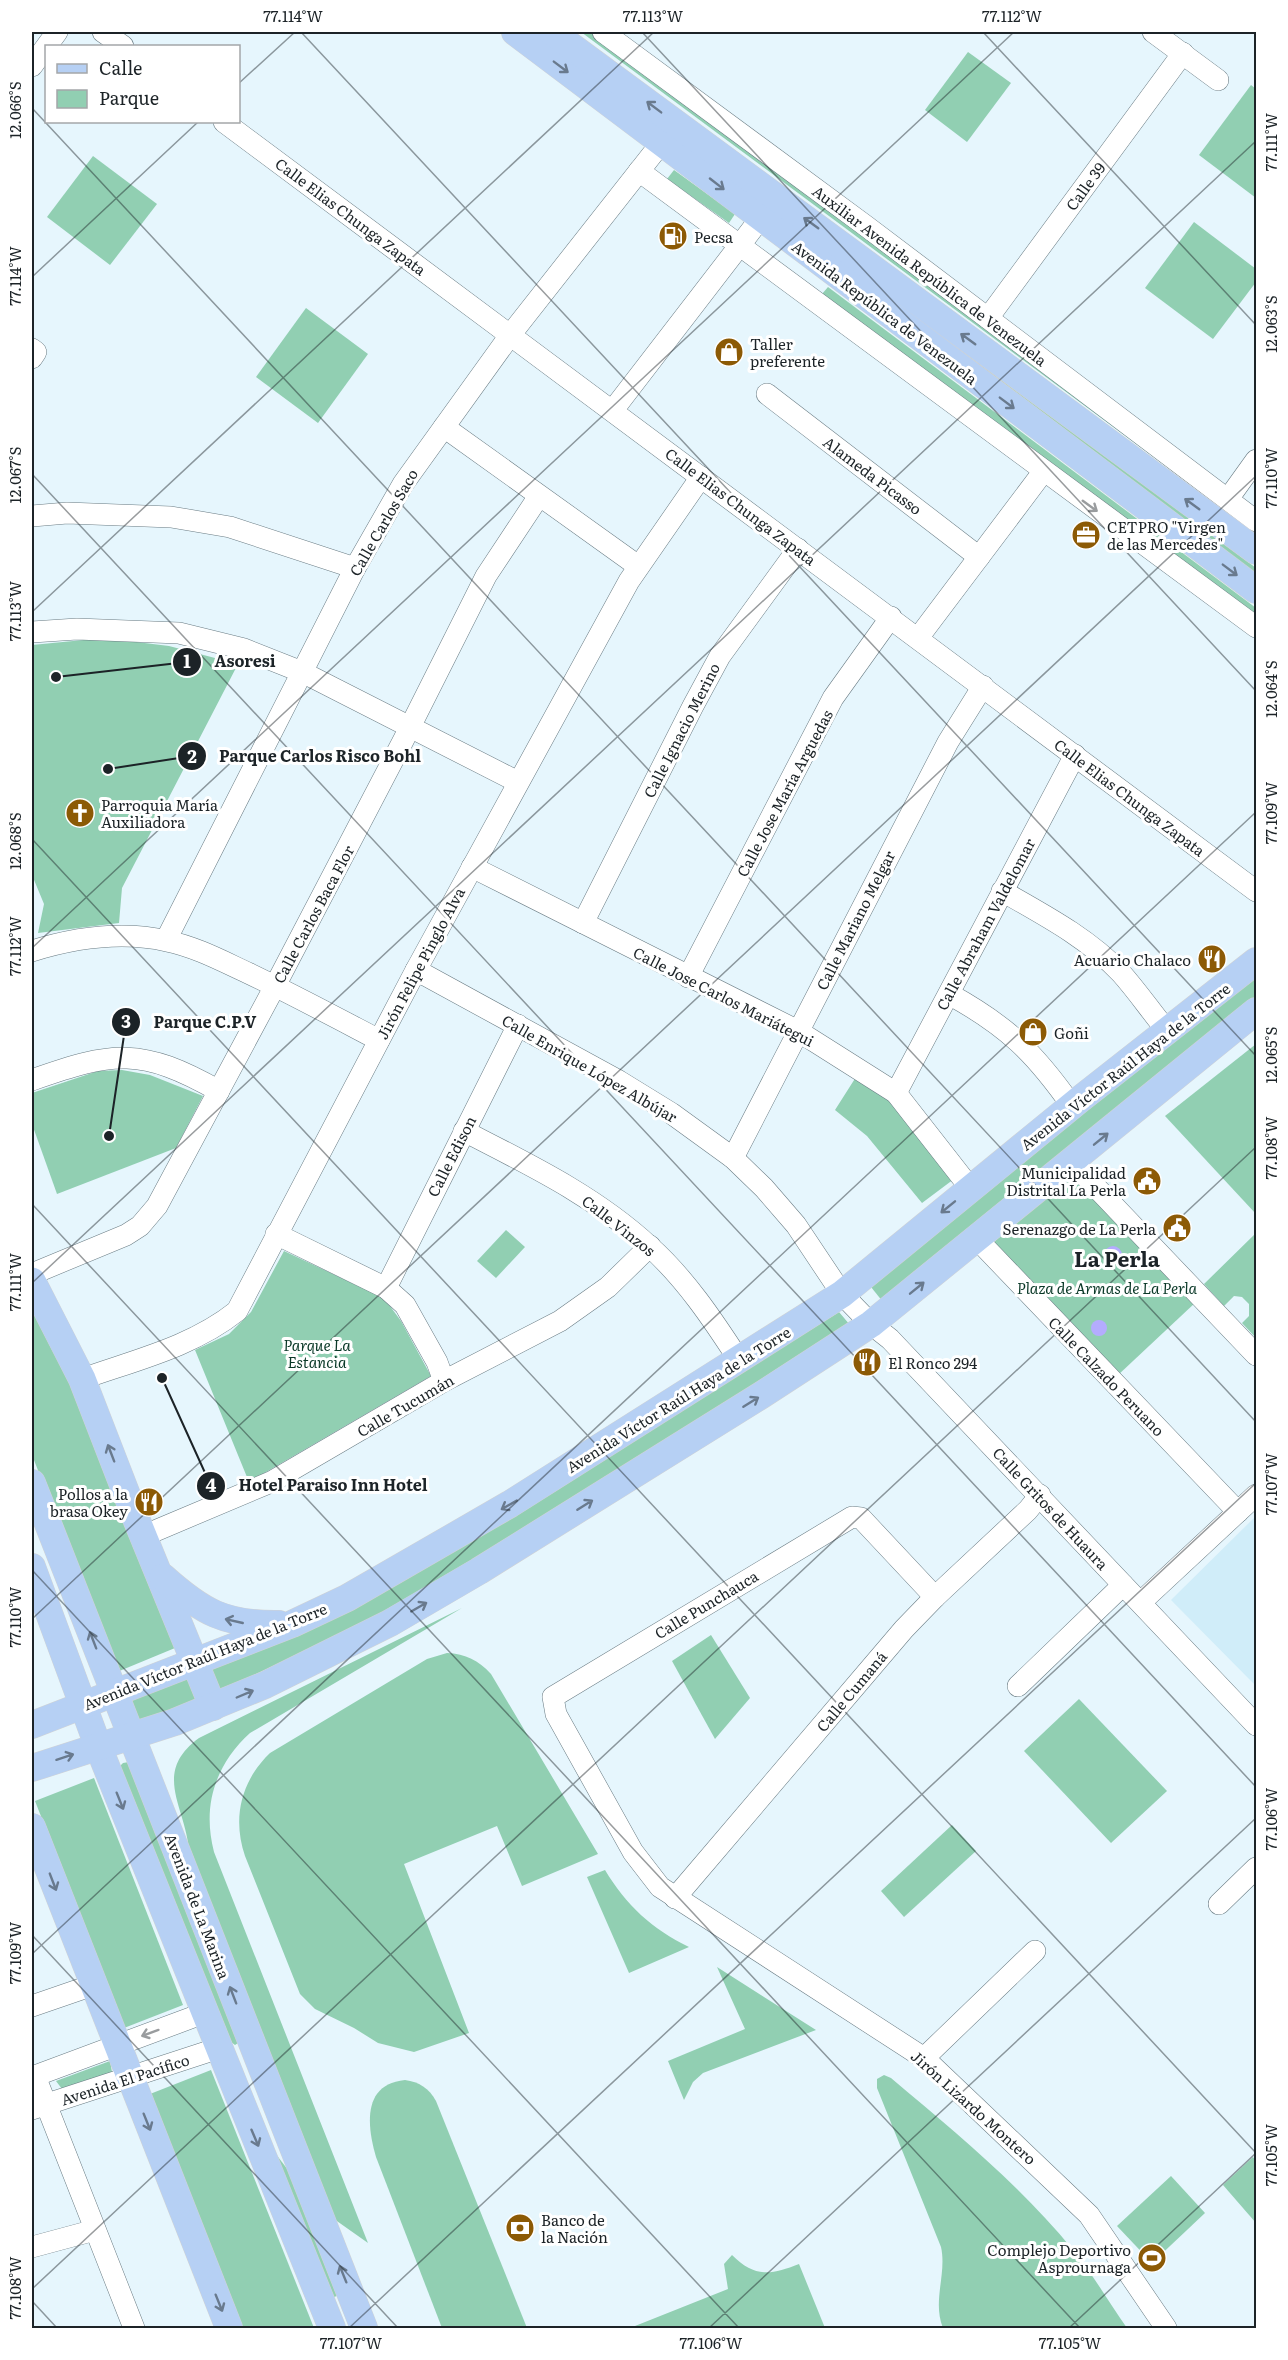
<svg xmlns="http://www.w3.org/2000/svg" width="1288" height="2360" font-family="Literata,serif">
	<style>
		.built { fill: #d0edf9 }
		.green { fill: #91cfb2 }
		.water { fill: #b4acfe }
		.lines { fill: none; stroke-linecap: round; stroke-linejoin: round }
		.minor-casing { stroke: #6a7c84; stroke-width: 22 }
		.major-casing { stroke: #d2d3d4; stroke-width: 28 }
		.minor { stroke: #fff; stroke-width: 21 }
		.major { stroke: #b6d0f4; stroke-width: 27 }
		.oneway { stroke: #697a8e }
		.oneway2 { stroke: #999c9e }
		.ticks { fill: none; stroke: #1c2327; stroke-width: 1.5; stroke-opacity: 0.45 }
		.labels { text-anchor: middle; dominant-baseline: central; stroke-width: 6; stroke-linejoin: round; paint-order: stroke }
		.street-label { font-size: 15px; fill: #1c2327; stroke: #fff }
		.poi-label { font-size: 15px; fill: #1c2327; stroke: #fff; text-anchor: start }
		.park-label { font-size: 15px; font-style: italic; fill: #093827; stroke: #fff }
		.district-label { font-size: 21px; font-weight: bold; fill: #1c2327; stroke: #fff }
		.leader { fill: none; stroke: #1c2327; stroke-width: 2 }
		.callout-dot { fill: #1c2327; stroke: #fff; stroke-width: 2 }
		.mark-label { font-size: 18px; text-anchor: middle; font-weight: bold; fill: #fff }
		.callout-label { font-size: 16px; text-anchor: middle; font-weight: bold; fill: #1c2327; stroke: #fff; stroke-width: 6; stroke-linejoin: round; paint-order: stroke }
		.neatline { fill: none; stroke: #1c2327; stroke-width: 2 }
		.ticks-label { font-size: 15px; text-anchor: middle; fill: #1c2327 }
	</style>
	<rect width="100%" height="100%" fill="#e6f6fd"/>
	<polygon class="built" points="1256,1516 1256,1686 1171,1600"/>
	<g class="green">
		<polygon points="581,32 592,32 1256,527 1256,533"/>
		<polygon points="968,52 1011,83 967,142 925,110"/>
		<polygon points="1251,85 1256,89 1256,198 1199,155"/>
		<polygon points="93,156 157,204 110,265 47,217"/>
		<polygon points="674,170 735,214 729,223 667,179"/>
		<polygon points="1194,222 1256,269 1256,282 1213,339 1145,288"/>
		<polygon points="808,233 1256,568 1256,579 802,242"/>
		<polygon points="828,287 1256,608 1256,616 822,294"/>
		<polygon points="306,308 368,354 318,423 256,377"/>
		<polygon points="104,638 169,646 238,664 122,888 119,923 38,933 44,904 32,875 32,645"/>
		<polygon points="1256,978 1256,997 883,1302 871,1287 1096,1100"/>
		<polygon points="1256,1044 1256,1214 1165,1116"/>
		<polygon points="122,1070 150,1075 203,1096 176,1148 57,1194 32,1124 32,1093 98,1071"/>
		<polygon points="856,1077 889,1099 954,1179 922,1203 867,1136 835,1110"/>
		<polygon points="1076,1178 1196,1302 1117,1376 995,1246 995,1241 1069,1179"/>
		<polygon points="506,1230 525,1247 496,1278 477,1261"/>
		<polygon points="1256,1233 1256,1338 1242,1323 1249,1316 1249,1304 1242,1297 1234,1296 1224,1306 1204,1284"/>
		<polygon points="284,1251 384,1298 401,1321 431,1376 249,1482 195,1350 229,1334 251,1312"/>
		<polygon points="32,1301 70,1376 175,1648 117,1672 32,1455"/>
		<polygon points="839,1312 850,1325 399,1607 218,1692 212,1669 543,1495"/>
		<path d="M 462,1608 L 250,1733 C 215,1765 202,1806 214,1852 L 368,2243 L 334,2219 L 189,1854 C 188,1809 150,1774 199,1738 Z"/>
		<polygon points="711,1635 750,1698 715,1739 672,1661"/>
		<path d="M 447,1653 C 466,1654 478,1660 491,1674 L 598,1854 L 522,1886 L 497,1826 L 404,1864 L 469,2033 L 414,2052 L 378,2043 L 354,2028 L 315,2009 L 300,1994 L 245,1856 C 232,1818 241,1781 270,1753 L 427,1659 Z"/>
		<polygon points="186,1677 200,1698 140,1724 130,1696"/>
		<polygon points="1079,1699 1167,1791 1111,1843 1024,1751"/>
		<polygon points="129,1762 238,2043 235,2045 231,2042 118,1768 123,1763"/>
		<polygon points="94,1778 183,2005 124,2028 35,1801"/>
		<polygon points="952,1825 976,1851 904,1917 881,1891"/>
		<path d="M 605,1870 C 626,1905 652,1929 689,1947 L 629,1973 L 587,1877 Z"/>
		<polygon points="717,1967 816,2030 703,2073 693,2082 684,2100 668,2061 745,2029"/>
		<polygon points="110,2061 112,2072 65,2093 56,2081"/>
		<polygon points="211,2070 314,2328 242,2328 150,2094"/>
		<path d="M 884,2075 L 891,2078 C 955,2132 1020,2185 1073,2250 C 1093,2274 1109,2303 1127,2328 L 943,2328 C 932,2301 947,2274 941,2247 L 877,2088 L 877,2079 Z"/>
		<path d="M 405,2080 C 419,2082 429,2088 436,2101 L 527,2328 L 442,2328 L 376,2157 C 367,2126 362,2084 405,2080 Z"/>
		<polygon points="272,2149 288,2170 337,2296 334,2297"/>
		<polygon points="1253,2157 1256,2161 1256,2223 1223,2185"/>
		<polygon points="1171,2176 1205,2213 1152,2263 1117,2226"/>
		<path d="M 732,2255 C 755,2278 771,2275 799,2264 L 825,2328 L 630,2328 L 728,2289 L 724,2264 Z"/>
	</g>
	<g class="water">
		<circle cx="1113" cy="1255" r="9"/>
		<circle cx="1099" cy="1328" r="8"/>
	</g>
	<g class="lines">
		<g class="minor-casing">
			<g id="minor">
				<polyline points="103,32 123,46"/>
				<polyline points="603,32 866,226 1256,521"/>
				<polyline points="1153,32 1218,80"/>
				<polyline points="32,66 57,32"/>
				<polyline points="224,122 1256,891"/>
				<polyline points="639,171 1256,627"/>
				<polyline points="988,318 1183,53"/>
				<polyline points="32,349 36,352 32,358"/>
				<polyline points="767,394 979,557"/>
				<polyline points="613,410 770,206"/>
				<polyline points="444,427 638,566"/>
				<polyline points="1228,499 1256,460"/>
				<polyline points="32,516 67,513 171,517 230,527 355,568"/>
				<polyline points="32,632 77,629 179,633 244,649 302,672 518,782"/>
				<polyline points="918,638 1043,472"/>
				<polyline points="472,867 798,1031 896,1093 971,1189"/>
				<path d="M 1002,891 C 1044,915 1088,938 1121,973 C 1138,992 1152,1013 1168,1032"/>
				<polyline points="583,923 693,706 720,656 798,549"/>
				<polyline points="166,940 355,568 403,484 511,334 662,142"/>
				<path d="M 32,951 C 74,938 123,931 167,941 C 196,947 222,961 248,973 C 292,994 335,1017 379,1040"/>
				<polyline points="416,970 619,1081 671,1113 733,1158 764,1188 796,1225 842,1294 871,1324 890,1339 1256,1725"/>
				<polyline points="688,977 833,698 891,617"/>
				<path d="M 949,994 C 1007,1026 1034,1052 1072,1106"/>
				<path d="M 32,1080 C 114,1051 141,1047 219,1091"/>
				<polyline points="896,1093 1075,755"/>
				<path d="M 464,1131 C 528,1164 595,1196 649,1246 C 685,1278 713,1320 739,1360"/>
				<polyline points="733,1158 948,742 983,686"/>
				<polyline points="1072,1162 1256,1355"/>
				<polyline points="276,1234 386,1288 405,1305 437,1362 444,1381"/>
				<polyline points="977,1239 1238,1512"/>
				<polyline points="32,1274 126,1235 140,1226 157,1206 275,986 404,739 486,576 539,496"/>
				<polyline points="386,1288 518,1025"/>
				<path d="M 82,1379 C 135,1360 192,1347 237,1311 L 416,970 L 629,581 L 701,477"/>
				<polyline points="143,1536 271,1482 444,1381 560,1321 608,1287 650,1246"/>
				<polyline points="935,1597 861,1518 852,1517 553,1697 556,1714 633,1852 660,1887 924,2058 1089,2215 1166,2328"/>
				<polyline points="1141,1602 1256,1495"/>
				<polyline points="1018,1686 1123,1585"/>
				<polyline points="675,1898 904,1629 935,1597 1028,1510 1040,1495"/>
				<polyline points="1219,1904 1256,1868"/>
				<polyline points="32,2006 93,1985"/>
				<polyline points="924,2058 1035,1951"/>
				<polyline points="35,2076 134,2328"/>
				<polyline points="32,2077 204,2013"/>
				<polyline points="32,2109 219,2048"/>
				<polyline points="32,2247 95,2230"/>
			</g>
		</g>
		<g class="major-casing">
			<g id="major">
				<polyline points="515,32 1256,590"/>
				<polyline points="552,32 1256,551"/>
				<polyline points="32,1281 82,1379 137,1521 213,1707"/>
				<polyline points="32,1483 364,2328"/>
				<polyline points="32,1567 98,1746 332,2328"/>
				<path d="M 163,1577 C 202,1612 225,1625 279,1624"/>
				<polyline points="32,1725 292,1624 347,1598 510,1504 842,1294 1079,1100 1256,961"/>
				<polyline points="32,1768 175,1722 265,1685 390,1623 479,1571 760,1396 871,1324 1256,1011"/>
				<polyline points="32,1827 229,2328"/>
			</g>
		</g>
		<use href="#minor" class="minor"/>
		<use href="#major" class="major"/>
	</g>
	<defs><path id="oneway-shaft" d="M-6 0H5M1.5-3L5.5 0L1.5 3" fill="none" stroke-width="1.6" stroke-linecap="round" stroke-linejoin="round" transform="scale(1.5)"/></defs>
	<g class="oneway">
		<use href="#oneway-shaft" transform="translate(561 67) rotate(37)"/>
		<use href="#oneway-shaft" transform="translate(654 107) rotate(-143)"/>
		<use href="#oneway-shaft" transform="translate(717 184) rotate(38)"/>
		<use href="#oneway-shaft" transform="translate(811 223) rotate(-144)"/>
		<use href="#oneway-shaft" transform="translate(968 339) rotate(-144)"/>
		<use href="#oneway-shaft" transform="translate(1007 403) rotate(37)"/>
		<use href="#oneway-shaft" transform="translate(1192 504) rotate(-144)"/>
		<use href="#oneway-shaft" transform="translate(1230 570) rotate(37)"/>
		<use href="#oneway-shaft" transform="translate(1101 1139) rotate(-39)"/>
		<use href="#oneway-shaft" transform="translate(948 1207) rotate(141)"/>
		<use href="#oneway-shaft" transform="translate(917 1288) rotate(-39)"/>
		<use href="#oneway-shaft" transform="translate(751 1402) rotate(-32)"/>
		<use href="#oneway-shaft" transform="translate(111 1453) rotate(-111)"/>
		<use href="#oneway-shaft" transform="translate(509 1505) rotate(150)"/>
		<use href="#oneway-shaft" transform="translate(585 1505) rotate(-32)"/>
		<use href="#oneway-shaft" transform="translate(419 1607) rotate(-30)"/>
		<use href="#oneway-shaft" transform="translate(234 1621) rotate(-167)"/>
		<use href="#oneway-shaft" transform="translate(93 1640) rotate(-111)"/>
		<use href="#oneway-shaft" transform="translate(245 1694) rotate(-23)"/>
		<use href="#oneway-shaft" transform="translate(65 1757) rotate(-18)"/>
		<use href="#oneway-shaft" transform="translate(120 1801) rotate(68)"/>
		<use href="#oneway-shaft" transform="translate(53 1882) rotate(69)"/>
		<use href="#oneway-shaft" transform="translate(233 1995) rotate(-111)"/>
		<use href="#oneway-shaft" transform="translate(147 2122) rotate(68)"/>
		<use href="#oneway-shaft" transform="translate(255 2138) rotate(67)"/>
		<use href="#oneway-shaft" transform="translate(343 2274) rotate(-112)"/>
		<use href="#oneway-shaft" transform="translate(219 2303) rotate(68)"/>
	</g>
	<g class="oneway2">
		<use href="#oneway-shaft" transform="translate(1090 506) rotate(36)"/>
		<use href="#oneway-shaft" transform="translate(150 2033) rotate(160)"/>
	</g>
	<path class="ticks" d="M 301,32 L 1256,1056M 642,32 L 1256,691M 983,32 L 1256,325M 238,84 L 295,32M 32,108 L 1256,1422M 32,277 L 198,122M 32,474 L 1256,1787M 32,612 L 654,32M 32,839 L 1256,2153M 32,948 L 1014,32M 32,1204 L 1080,2328M 32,1283 L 1256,141M 32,1570 L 739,2328M 32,1619 L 1256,476M 32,1935 L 398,2328M 32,1954 L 1256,812M 32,2289 L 1256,1147M 32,2301 L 57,2328M 349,2328 L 1256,1483M 709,2328 L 1256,1818M 1069,2328 L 1256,2153"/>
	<defs>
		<g id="fuel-disc" transform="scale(1.5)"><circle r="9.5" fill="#8c5a05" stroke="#fff"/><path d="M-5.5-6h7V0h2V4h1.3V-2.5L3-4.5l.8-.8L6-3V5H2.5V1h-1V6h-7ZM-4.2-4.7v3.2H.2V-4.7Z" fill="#fff"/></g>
		<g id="shop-disc" transform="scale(1.5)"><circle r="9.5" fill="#8c5a05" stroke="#fff"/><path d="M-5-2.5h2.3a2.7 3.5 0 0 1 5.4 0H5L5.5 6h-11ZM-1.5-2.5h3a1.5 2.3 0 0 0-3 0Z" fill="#fff"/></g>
		<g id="office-disc" transform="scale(1.5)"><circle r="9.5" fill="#8c5a05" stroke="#fff"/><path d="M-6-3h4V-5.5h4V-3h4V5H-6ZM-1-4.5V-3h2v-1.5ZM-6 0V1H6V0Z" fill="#fff"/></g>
		<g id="church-disc" transform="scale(1.5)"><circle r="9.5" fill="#8c5a05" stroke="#fff"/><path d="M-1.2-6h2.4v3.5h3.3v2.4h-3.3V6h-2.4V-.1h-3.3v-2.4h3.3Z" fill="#fff"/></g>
		<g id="restaurant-disc" transform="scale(1.5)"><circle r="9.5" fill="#8c5a05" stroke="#fff"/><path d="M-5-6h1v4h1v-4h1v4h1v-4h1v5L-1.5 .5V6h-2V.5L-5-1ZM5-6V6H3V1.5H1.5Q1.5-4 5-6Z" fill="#fff"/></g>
		<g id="civic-disc" transform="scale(1.5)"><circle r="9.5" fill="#8c5a05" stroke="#fff"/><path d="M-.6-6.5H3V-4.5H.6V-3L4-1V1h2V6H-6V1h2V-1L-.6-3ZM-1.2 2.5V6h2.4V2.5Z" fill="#fff"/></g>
		<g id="bank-disc" transform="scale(1.5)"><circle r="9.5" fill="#8c5a05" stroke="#fff"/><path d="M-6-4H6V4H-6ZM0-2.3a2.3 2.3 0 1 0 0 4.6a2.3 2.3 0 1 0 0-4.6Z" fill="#fff"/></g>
		<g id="stadium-disc" transform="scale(1.5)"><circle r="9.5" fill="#8c5a05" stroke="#fff"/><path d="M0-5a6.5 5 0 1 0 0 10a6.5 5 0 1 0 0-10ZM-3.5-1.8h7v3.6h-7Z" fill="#fff"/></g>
	</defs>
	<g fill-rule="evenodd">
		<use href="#fuel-disc" x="673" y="236"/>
		<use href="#shop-disc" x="729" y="352"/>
		<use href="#office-disc" x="1086" y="535"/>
		<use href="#church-disc" x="80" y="813"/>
		<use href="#restaurant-disc" x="1212" y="959"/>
		<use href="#shop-disc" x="1033" y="1032"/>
		<use href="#civic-disc" x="1147" y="1181"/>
		<use href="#civic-disc" x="1177" y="1228"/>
		<use href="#restaurant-disc" x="867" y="1362"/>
		<use href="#restaurant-disc" x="149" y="1502"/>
		<use href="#bank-disc" x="520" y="2228"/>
		<use href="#stadium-disc" x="1152" y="2258"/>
	</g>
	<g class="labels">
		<g class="street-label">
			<text transform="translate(1085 186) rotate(-54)">Calle 39</text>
			<text transform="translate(351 216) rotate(37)">Calle Elias Chunga Zapata</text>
			<text transform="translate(930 275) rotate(37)">Auxiliar Avenida República de Venezuela</text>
			<text transform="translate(885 312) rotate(37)">Avenida República de Venezuela</text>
			<text transform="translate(873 475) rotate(37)">Alameda Picasso</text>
			<text transform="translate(741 506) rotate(37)">Calle Elias Chunga Zapata</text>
			<text transform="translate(383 522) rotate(-60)">Calle Carlos Saco</text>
			<text transform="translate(681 730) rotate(-63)">Calle Ignacio Merino</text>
			<text transform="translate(784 793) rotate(-62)">Calle Jose María Arguedas</text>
			<text transform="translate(1130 797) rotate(37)">Calle Elias Chunga Zapata</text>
			<text transform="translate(313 914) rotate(-62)">Calle Carlos Baca Flor</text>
			<text transform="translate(855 920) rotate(-63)">Calle Mariano Melgar</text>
			<text transform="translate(985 924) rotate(-62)">Calle Abraham Valdelomar</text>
			<text transform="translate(420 963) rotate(-62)">Jirón Felipe Pinglo Alva</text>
			<text transform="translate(724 996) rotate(27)">Calle Jose Carlos Mariátegui</text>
			<text transform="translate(1125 1066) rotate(-38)">Avenida Víctor Raúl Haya de la Torre</text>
			<text transform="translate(590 1068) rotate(30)">Calle Enrique López Albújar</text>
			<text transform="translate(451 1156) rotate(-63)">Calle Edison</text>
			<text transform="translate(619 1225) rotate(38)">Calle Vinzos</text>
			<text transform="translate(1107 1376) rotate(46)">Calle Calzado Peruano</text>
			<text transform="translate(678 1399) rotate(-32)">Avenida Víctor Raúl Haya de la Torre</text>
			<text transform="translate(405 1405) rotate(-30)">Calle Tucumán</text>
			<text transform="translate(1051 1508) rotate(47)">Calle Gritos de Huaura</text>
			<text transform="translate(706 1604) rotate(-31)">Calle Punchauca</text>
			<text transform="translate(205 1656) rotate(-22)">Avenida Víctor Raúl Haya de la Torre</text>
			<text transform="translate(851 1691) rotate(-50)">Calle Cumaná</text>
			<text transform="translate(198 1906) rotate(69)">Avenida de La Marina</text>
			<text transform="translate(125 2079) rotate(-18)">Avenida El Pacífico</text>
			<text transform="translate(974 2107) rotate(42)">Jirón Lizardo Montero</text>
		</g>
		<g class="poi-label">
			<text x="694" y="236">Pecsa</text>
			<text x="750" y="343">Taller<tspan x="750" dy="17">preferente</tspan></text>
			<text x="1107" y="526">CETPRO "Virgen<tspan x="1107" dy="17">de las Mercedes"</tspan></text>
			<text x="101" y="804">Parroquia María<tspan x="101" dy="17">Auxiliadora</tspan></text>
			<text x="1191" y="959" text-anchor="end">Acuario Chalaco</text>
			<text x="1054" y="1032">Goñi</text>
			<text x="1126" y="1172" text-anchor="end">Municipalidad<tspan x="1126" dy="17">Distrital La Perla</tspan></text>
			<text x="1156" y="1228" text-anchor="end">Serenazgo de La Perla</text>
			<text x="888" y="1362">El Ronco 294</text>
			<text x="128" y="1493" text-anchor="end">Pollos a la<tspan x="128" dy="17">brasa Okey</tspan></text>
			<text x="541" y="2219">Banco de<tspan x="541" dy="17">la Nación</tspan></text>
			<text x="1131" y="2249" text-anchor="end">Complejo Deportivo<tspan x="1131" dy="17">Asprournaga</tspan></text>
		</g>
		<g class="park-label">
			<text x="1107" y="1287">Plaza de Armas de La Perla</text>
			<text x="317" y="1344">Parque La<tspan x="317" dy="17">Estancia</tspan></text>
		</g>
		<g class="district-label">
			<text x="1117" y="1257">La Perla</text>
		</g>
	</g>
	<path class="leader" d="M56 677L187 662M108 769L192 756M109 1136L126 1022M162 1378L211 1486"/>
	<g class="callout-dot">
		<circle cx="56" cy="677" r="6"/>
		<circle cx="108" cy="769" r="6"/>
		<circle cx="109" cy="1136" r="6"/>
		<circle cx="162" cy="1378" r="6"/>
		<circle cx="187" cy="662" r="15"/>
		<circle cx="192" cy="756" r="15"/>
		<circle cx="126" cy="1022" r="15"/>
		<circle cx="211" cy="1486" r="15"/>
	</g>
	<g class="mark-label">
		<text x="187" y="668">1</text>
		<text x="192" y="763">2</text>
		<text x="126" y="1028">3</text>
		<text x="211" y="1492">4</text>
	</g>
	<g class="callout-label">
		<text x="245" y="667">Asoresi</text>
		<text x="320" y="762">Parque Carlos Risco Bohl</text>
		<text x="205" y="1028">Parque C.P.V</text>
		<text x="333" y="1491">Hotel Paraiso Inn Hotel</text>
	</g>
	<rect width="1288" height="2360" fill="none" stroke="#ffffff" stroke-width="66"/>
	<rect x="45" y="45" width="195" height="78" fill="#ffffff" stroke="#a4a7a9" stroke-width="1.5"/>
	<rect x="57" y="64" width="30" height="9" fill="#b6d0f4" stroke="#a4a7a9" stroke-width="1.5"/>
	<text x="99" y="75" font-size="18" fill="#1c2327">Calle</text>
	<rect x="57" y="90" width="30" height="18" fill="#91cfb2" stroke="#a4a7a9" stroke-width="1.5"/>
	<text x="99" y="105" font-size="18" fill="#1c2327">Parque</text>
	<rect x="33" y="33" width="1222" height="2294" class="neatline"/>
	<g class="ticks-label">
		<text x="293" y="22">77.114°W</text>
		<text x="653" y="22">77.113°W</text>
		<text x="1012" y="22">77.112°W</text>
		<text transform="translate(16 110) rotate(-90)" y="5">12.066°S</text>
		<text transform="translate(1272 142) rotate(-90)" y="5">77.111°W</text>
		<text transform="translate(16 276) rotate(-90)" y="5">77.114°W</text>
		<text transform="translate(1272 324) rotate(-90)" y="5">12.063°S</text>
		<text transform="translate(16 475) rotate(-90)" y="5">12.067°S</text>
		<text transform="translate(1272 478) rotate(-90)" y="5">77.110°W</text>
		<text transform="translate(16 611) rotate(-90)" y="5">77.113°W</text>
		<text transform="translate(1272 689) rotate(-90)" y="5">12.064°S</text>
		<text transform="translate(1272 813) rotate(-90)" y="5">77.109°W</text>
		<text transform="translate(16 841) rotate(-90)" y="5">12.068°S</text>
		<text transform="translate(16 946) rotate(-90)" y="5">77.112°W</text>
		<text transform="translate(1272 1055) rotate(-90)" y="5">12.065°S</text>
		<text transform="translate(1272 1148) rotate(-90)" y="5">77.108°W</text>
		<text transform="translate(16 1282) rotate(-90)" y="5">77.111°W</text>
		<text transform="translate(1272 1484) rotate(-90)" y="5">77.107°W</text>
		<text transform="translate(16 1617) rotate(-90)" y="5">77.110°W</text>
		<text transform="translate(1272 1819) rotate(-90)" y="5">77.106°W</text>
		<text transform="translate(16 1953) rotate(-90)" y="5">77.109°W</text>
		<text transform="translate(1272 2155) rotate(-90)" y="5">77.105°W</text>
		<text transform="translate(16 2288) rotate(-90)" y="5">77.108°W</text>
		<text x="351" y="2349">77.107°W</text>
		<text x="711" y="2349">77.106°W</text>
		<text x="1070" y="2349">77.105°W</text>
	</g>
</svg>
